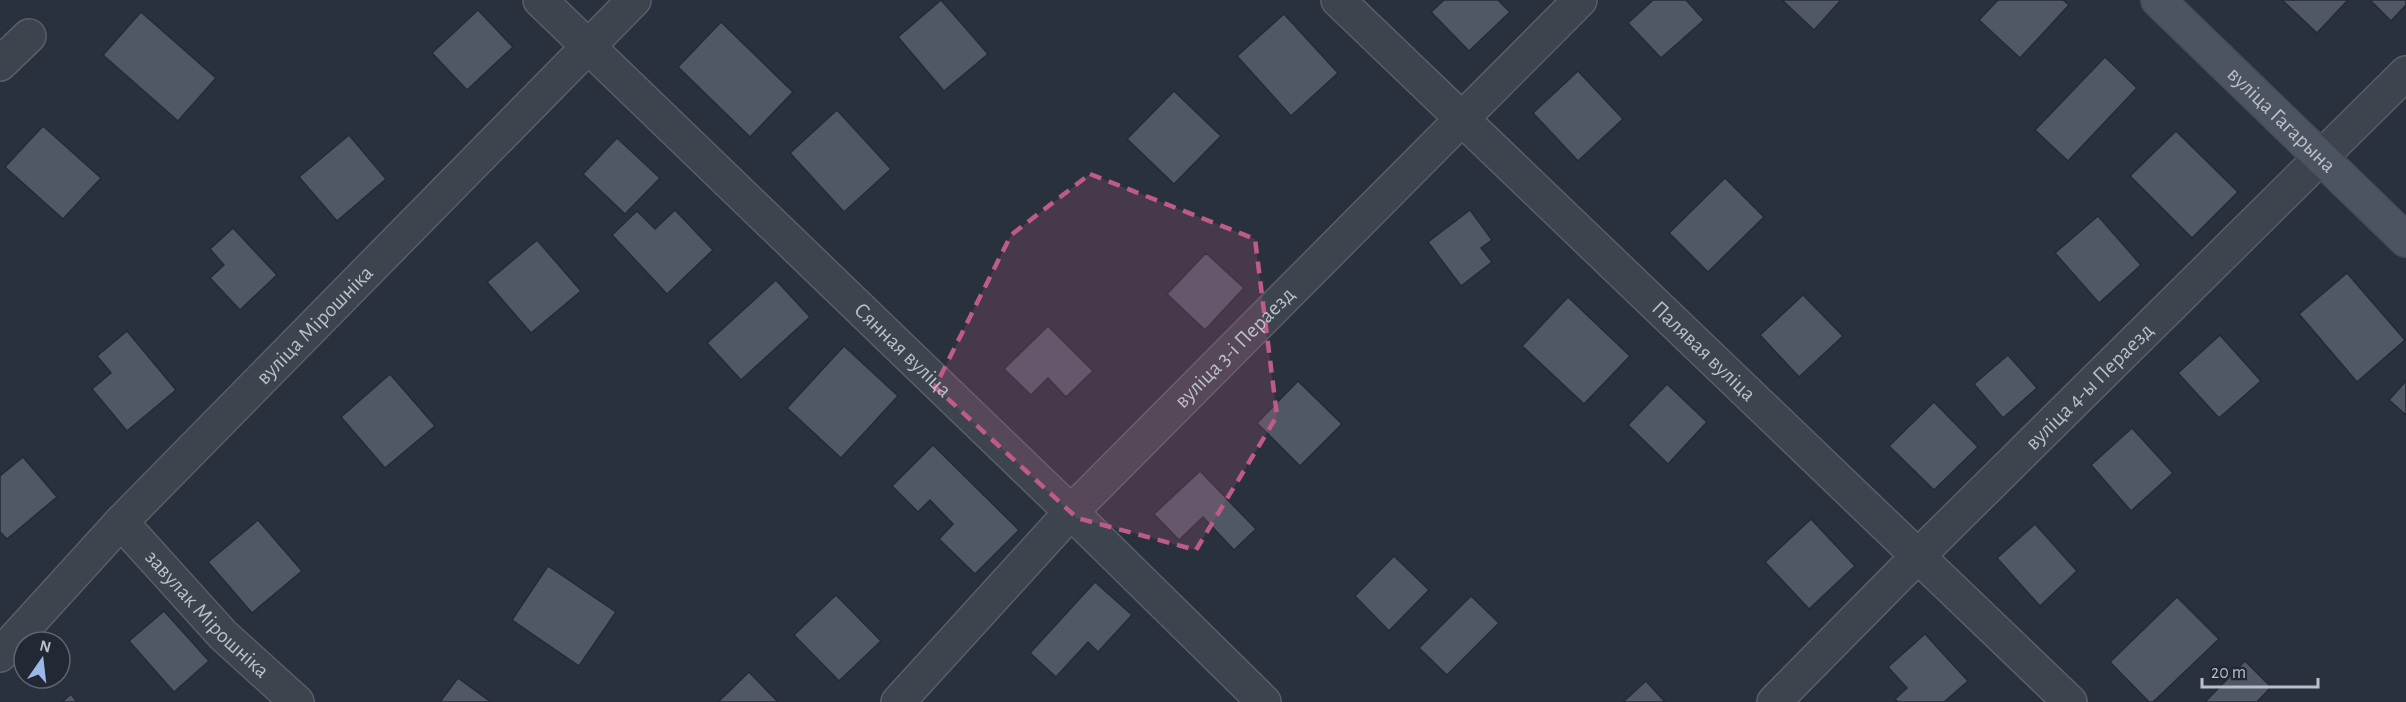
<svg xmlns="http://www.w3.org/2000/svg" width="2406" height="702" font-family="'Alegreya Sans',sans-serif">
	<style>
		.building { fill: #505866; stroke: #242b36; stroke-width: 1.5 }
		.lines { fill: none; stroke-linecap: round; stroke-linejoin: round }
		.minor-casing { stroke: #585f69; stroke-width: 36 }
		.secondary-casing { stroke: #474d58; stroke-width: 36 }
		.minor { stroke: #3d444e; stroke-width: 33 }
		.secondary { stroke: #4c5361; stroke-width: 33 }
		.marked { fill: #bf5b87; fill-opacity: 0.2; stroke: #bf5b87; stroke-width: 4.5; stroke-dasharray: 12 8; stroke-linejoin: round }
		.labels { text-anchor: middle; dominant-baseline: central; stroke-width: 4.5; stroke-linejoin: round; paint-order: stroke }
		.street-label { font-size: 22px; fill: #babfc9; stroke: #222934 }
	</style>
	<rect width="100%" height="100%" fill="#29313e"/>
	<g class="building">
		<polygon points="941,0 988,54 944,91 898,37"/>
		<polygon points="1444,0 1498,0 1510,12 1469,51 1431,12"/>
		<polygon points="1653,0 1686,0 1704,20 1661,58 1628,23"/>
		<polygon points="1782,0 1841,0 1814,30"/>
		<polygon points="1998,0 2063,0 2069,5 2020,58 1979,20"/>
		<polygon points="2282,0 2348,0 2317,33"/>
		<polygon points="2370,0 2406,0 2406,5 2391,21"/>
		<polygon points="478,10 513,47 467,90 432,53"/>
		<polygon points="141,12 216,78 178,121 103,55"/>
		<polygon points="1284,14 1338,73 1291,116 1237,56"/>
		<polygon points="721,22 793,92 750,137 678,67"/>
		<polygon points="2105,57 2137,88 2068,161 2035,130"/>
		<polygon points="1578,71 1623,119 1578,161 1533,113"/>
		<polygon points="1174,91 1221,136 1174,184 1127,139"/>
		<polygon points="837,110 891,169 844,212 790,153"/>
		<polygon points="43,126 101,178 63,219 5,167"/>
		<polygon points="2176,131 2238,192 2192,238 2130,176"/>
		<polygon points="349,135 386,179 337,221 299,177"/>
		<polygon points="617,138 660,178 625,214 583,174"/>
		<polygon points="1725,178 1764,217 1708,272 1669,233"/>
		<polygon points="675,210 713,250 667,294 612,235 637,211 655,229"/>
		<polygon points="1470,210 1492,240 1481,248 1492,262 1461,286 1428,242"/>
		<polygon points="2098,216 2141,265 2099,303 2055,253"/>
		<polygon points="233,228 277,275 240,310 210,278 224,265 210,249"/>
		<polygon points="537,240 581,291 531,333 487,282"/>
		<polygon points="1206,253 1244,288 1205,330 1167,294"/>
		<polygon points="2347,273 2405,340 2357,382 2299,314"/>
		<polygon points="776,280 810,317 741,380 707,343"/>
		<polygon points="1803,295 1843,336 1799,377 1760,335"/>
		<polygon points="1568,297 1630,356 1584,404 1522,346"/>
		<polygon points="1048,326 1093,371 1066,397 1048,378 1031,395 1004,369"/>
		<polygon points="127,331 176,390 127,431 92,389 111,373 97,356"/>
		<polygon points="2220,335 2261,381 2219,418 2178,373"/>
		<polygon points="844,346 898,396 841,458 787,408"/>
		<polygon points="2008,355 2037,388 2003,418 1974,384"/>
		<polygon points="390,374 435,426 385,468 341,417"/>
		<polygon points="1298,381 1342,424 1300,466 1257,423"/>
		<polygon points="2406,381 2406,415 2389,400"/>
		<polygon points="1667,384 1707,422 1668,464 1628,425"/>
		<polygon points="1934,402 1978,447 1934,490 1889,446"/>
		<polygon points="2132,428 2173,473 2131,511 2091,465"/>
		<polygon points="933,445 1019,530 975,574 939,539 953,524 930,500 918,512 892,486"/>
		<polygon points="23,457 57,497 7,539 0,532 0,476"/>
		<polygon points="1200,471 1256,529 1234,550 1203,517 1179,540 1154,514"/>
		<polygon points="1811,519 1855,566 1809,609 1765,562"/>
		<polygon points="258,520 302,571 252,613 208,562"/>
		<polygon points="2035,524 2077,571 2040,606 1997,558"/>
		<polygon points="1394,556 1429,590 1389,631 1355,596"/>
		<polygon points="548,566 616,612 579,666 512,620"/>
		<polygon points="1095,582 1132,615 1098,652 1088,642 1056,677 1030,653"/>
		<polygon points="836,595 881,641 839,681 794,635"/>
		<polygon points="1471,596 1499,623 1447,675 1419,648"/>
		<polygon points="2177,597 2219,639 2153,702 2149,702 2110,662"/>
		<polygon points="164,611 209,661 174,692 129,641"/>
		<polygon points="1925,634 1968,681 1944,702 1898,702 1895,699 1907,688 1888,667"/>
		<polygon points="2245,661 2271,687 2257,702 2205,702"/>
		<polygon points="749,672 778,702 718,702"/>
		<polygon points="458,678 491,702 440,702"/>
		<polygon points="1646,681 1665,702 1623,702"/>
		<polygon points="71,694 77,702 62,702"/>
	</g>
	<g class="lines">
		<g class="minor-casing">
			<g id="minor">
				<path id="s1" d="M 540,0 L 1071,512 L 1264,702"/>
				<path id="s2" d="M 1338,0 L 2070,702"/>
				<polyline points="0,64 29,36"/>
				<path id="s3" d="M 121,522 L 223,635 L 297,702"/>
				<path id="s4" d="M 0,655 L 121,522 L 634,0"/>
				<path id="s5" d="M 898,702 L 1071,512 L 1580,0"/>
				<path id="s6" d="M 1774,702 L 1919,555 L 2406,73"/>
			</g>
		</g>
		<g class="secondary-casing">
			<g id="secondary">
				<path id="s7" d="M 2158,0 L 2406,240"/>
			</g>
		</g>
		<use href="#minor" class="minor"/>
		<use href="#secondary" class="secondary"/>
	</g>
	<path class="marked" d="M 1090,174 L 1255,239 L 1277,416 L 1196,550 L 1077,518 L 935,387 L 1011,235 Z"/>
	<g class="labels">
		<g class="street-label">
			<text stroke="none"><textPath href="#s7" startOffset="172">вуліца Гагарына</textPath></text>
			<text stroke="none"><textPath href="#s4" startOffset="456">вуліца Мірошніка</textPath></text>
			<text stroke="none"><textPath href="#s5" startOffset="489">вуліца 3-і Пераезд</textPath></text>
			<text stroke="none"><textPath href="#s1" startOffset="504">Сянная вуліца</textPath></text>
			<text stroke="none"><textPath href="#s2" startOffset="507">Палявая вуліца</textPath></text>
			<text stroke="none"><textPath href="#s6" startOffset="446">вуліца 4-ы Пераезд</textPath></text>
			<text stroke="none"><textPath href="#s3" startOffset="126">завулак Мірошніка</textPath></text>
		</g>
	</g>
	<g transform="translate(42 660) rotate(14)"><circle r="28" fill="#222934" stroke="#5f6570" stroke-width="1.5"/>
	<path d="M0-4.5L10 22L0 15L-10 22Z" fill="#9cb8eb"/>
	<text y="-9" font-size="16" font-weight="bold" text-anchor="middle" fill="#babfc9">N</text>
	</g>
	<path d="M2202 678v9h116v-9" fill="none" stroke="#babfc9" stroke-width="3"/>
	<text x="2211" y="678" font-size="18" fill="#babfc9" stroke="#222934" stroke-width="4.5" paint-order="stroke">20 m</text>
</svg>
